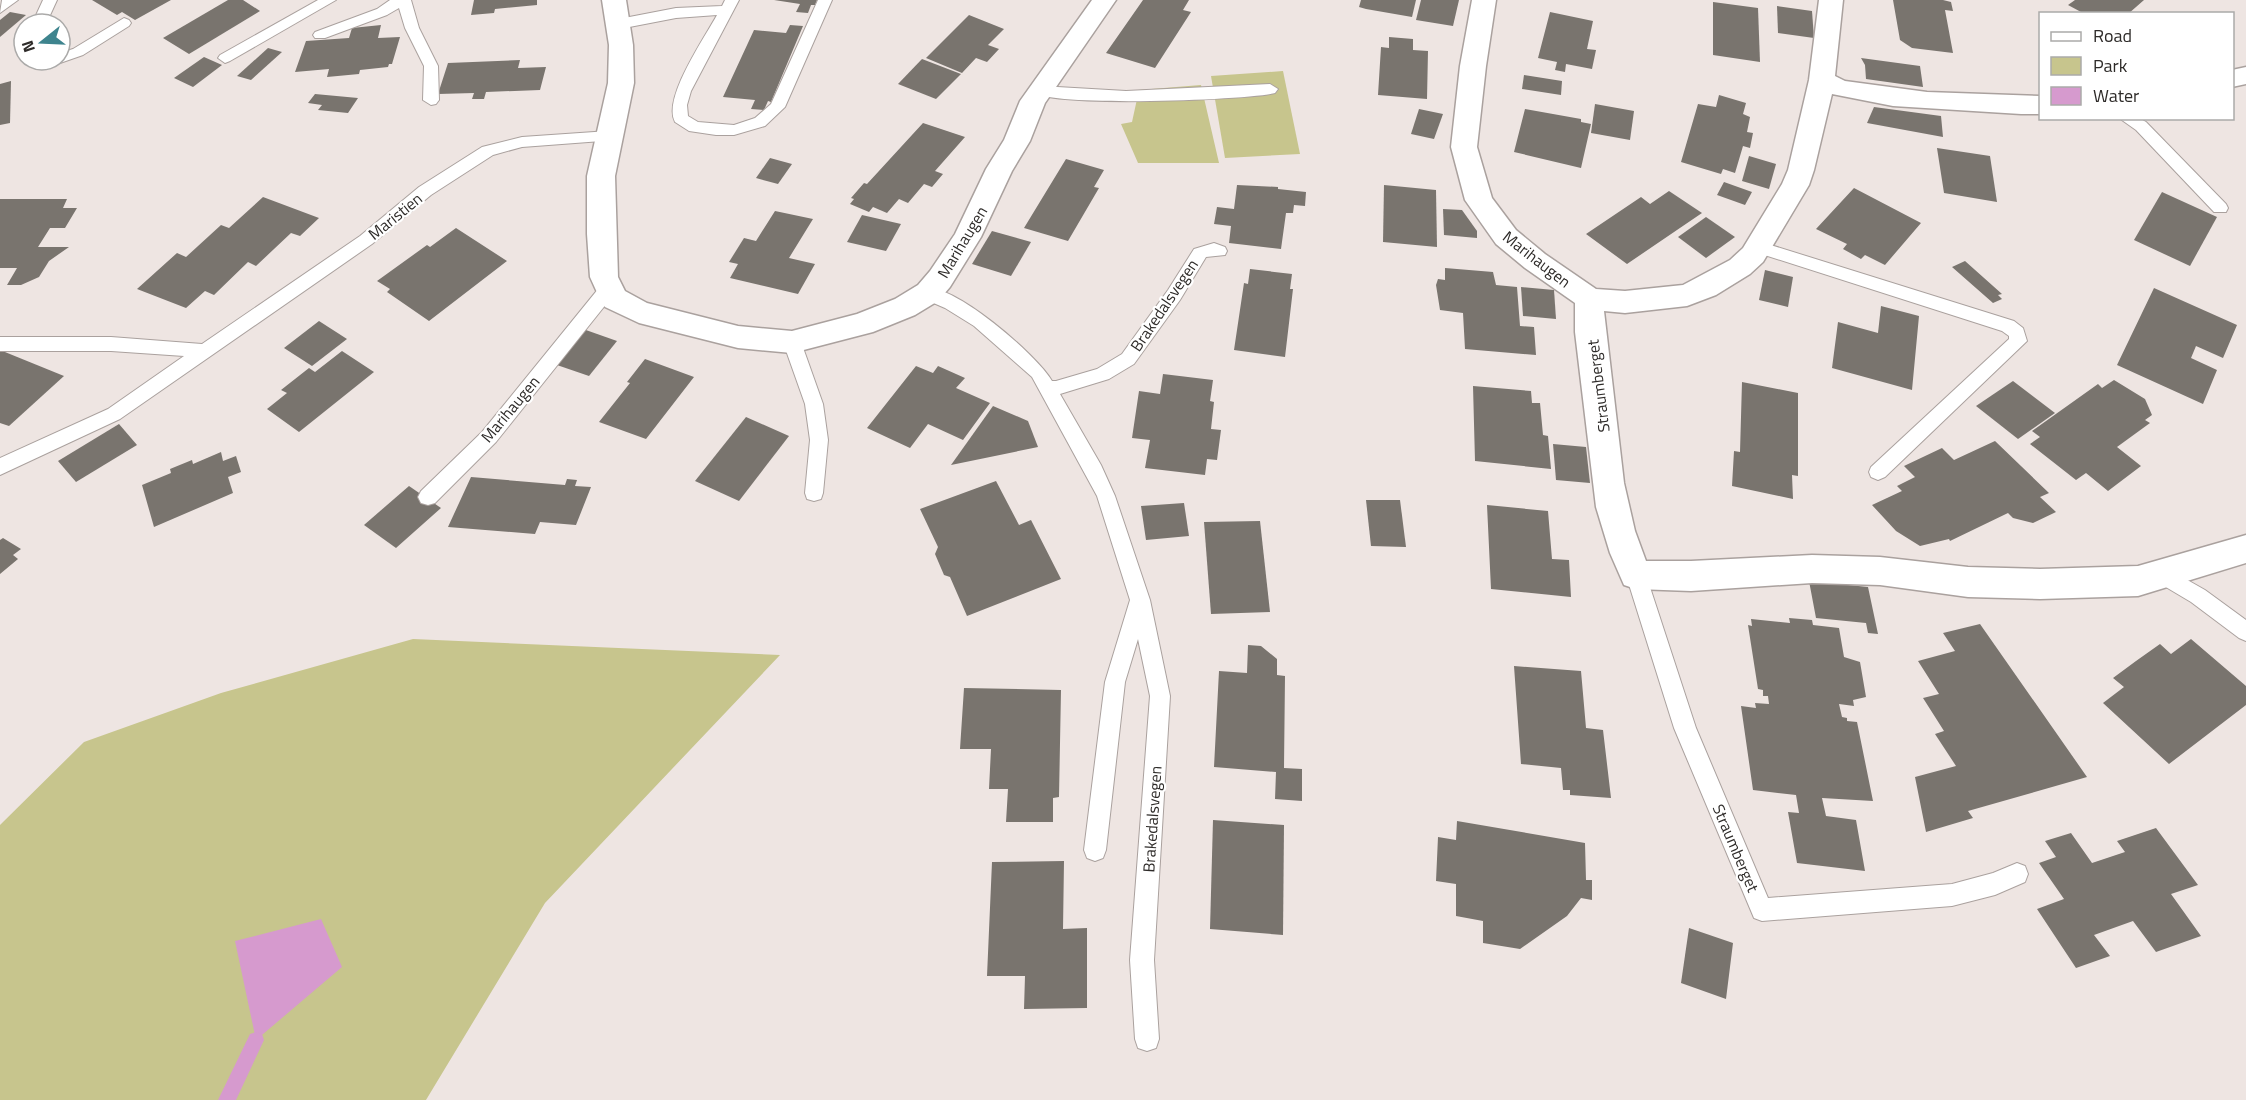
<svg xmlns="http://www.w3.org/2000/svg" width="2246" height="1100" font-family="'Titillium Web',sans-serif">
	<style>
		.green { fill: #c7c58d }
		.water { fill: #d69ace }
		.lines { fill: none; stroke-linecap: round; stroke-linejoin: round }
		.stream { fill: #d69ace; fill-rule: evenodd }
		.building { fill: #79746e }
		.service-casing { stroke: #aaa19e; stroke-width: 2 }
		.minor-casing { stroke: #aaa19e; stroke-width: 3 }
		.service { fill: #fff; fill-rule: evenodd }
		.minor { fill: #fff; fill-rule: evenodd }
		.labels { text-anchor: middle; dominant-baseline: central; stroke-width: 4.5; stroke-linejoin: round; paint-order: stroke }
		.street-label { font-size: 16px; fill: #2e2b29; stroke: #fff }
	</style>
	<rect width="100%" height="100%" fill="#eee5e2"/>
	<g class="green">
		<polygon points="1283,71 1300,154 1225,158 1211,76"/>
		<polygon points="1201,85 1219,163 1138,163 1121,124 1132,122 1139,90"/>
		<polygon points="413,639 780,655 545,903 426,1100 0,1100 0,825 84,742 221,693"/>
	</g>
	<polygon class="water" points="321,919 342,967 256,1040 235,941"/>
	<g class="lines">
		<polygon class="stream" points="256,1032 262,1034 264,1040 236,1100 218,1100 250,1034"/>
	</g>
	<g class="building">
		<polygon points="92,0 171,0 135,20 122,12 117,15"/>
		<polygon points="228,0 243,0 260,11 189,54 163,38"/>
		<polygon points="474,0 537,0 537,5 495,9 494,13 471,15"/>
		<polygon points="774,0 817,0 815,5 811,5 808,13 796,12 800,4"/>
		<polygon points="1143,0 1189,0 1183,10 1191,12 1155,68 1106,53"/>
		<polygon points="1361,0 1416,0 1412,17 1366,9 1359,7"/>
		<polygon points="1421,0 1459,0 1453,26 1416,20"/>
		<polygon points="1893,0 1943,0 1951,2 1953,11 1945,10 1953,53 1912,48 1900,40"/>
		<polygon points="2075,0 2144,0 2128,14 2079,14 2081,12 2068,5"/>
		<polygon points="1713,2 1758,8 1760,62 1713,55"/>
		<polygon points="1777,6 1812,11 1814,38 1778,33"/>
		<polygon points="10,12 26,15 0,37 0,20"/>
		<polygon points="1550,12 1593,21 1587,49 1596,50 1592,69 1566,64 1565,72 1555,70 1557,62 1538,58"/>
		<polygon points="969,15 1004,29 988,45 999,49 987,62 976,58 962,73 926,58"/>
		<polygon points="381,25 378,38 400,37 392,64 389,64 388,67 360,70 359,74 327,77 329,69 295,72 306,41 349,38 352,28"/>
		<polygon points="790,25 803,26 771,102 768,101 764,110 751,109 755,100 723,97 754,30 786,33"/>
		<polygon points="1389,37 1413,39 1413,50 1428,51 1427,99 1378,95 1381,47 1389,48"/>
		<polygon points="268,48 282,52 251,80 237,76"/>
		<polygon points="204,57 222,65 193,87 174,78"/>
		<polygon points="1861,58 1920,66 1923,87 1866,79 1865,65"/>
		<polygon points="922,59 961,74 936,99 898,84"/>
		<polygon points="520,60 518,68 546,67 540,90 486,92 484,99 472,99 474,93 438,94 448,63"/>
		<polygon points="1524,75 1562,81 1561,95 1522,89"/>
		<polygon points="11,81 10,123 0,125 0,84"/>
		<polygon points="315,94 358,98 348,113 318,110 322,105 308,103"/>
		<polygon points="1719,95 1746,103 1743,114 1750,117 1747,132 1753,133 1750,148 1743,146 1735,173 1723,169 1721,174 1681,162 1698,104 1716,107"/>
		<polygon points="1595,104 1634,111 1630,140 1591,133"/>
		<polygon points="1874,107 1941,116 1943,137 1867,123"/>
		<polygon points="1419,109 1443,114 1434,139 1411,134"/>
		<polygon points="1525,109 1581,119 1581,122 1591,124 1581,168 1514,152"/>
		<polygon points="923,123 965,137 935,171 943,174 932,187 924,184 908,203 899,199 887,213 873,207 869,212 850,204 854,199 851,198 864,183 867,184"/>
		<polygon points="1937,148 1990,156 1997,202 1944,193"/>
		<polygon points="1749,156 1776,164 1769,189 1742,181"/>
		<polygon points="770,158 792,164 778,184 756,178"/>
		<polygon points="1066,159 1104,170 1094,187 1099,188 1068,241 1024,228"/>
		<polygon points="1724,182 1752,192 1745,205 1717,195"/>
		<polygon points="1237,185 1278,187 1278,189 1306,192 1305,206 1294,205 1293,213 1286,213 1281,249 1229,243 1231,226 1214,224 1217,207 1234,209"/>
		<polygon points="1384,185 1436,190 1437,247 1383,242"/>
		<polygon points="1854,188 1921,223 1885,265 1865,255 1861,259 1843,249 1847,244 1816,229"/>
		<polygon points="1669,191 1702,213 1627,264 1586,234 1641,197 1650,204"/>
		<polygon points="2162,192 2217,217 2190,266 2134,240"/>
		<polygon points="263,197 319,218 300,236 291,233 256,266 248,262 214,295 205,291 186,308 137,289 177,253 186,257 221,225 229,228"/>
		<polygon points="0,199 67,199 63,208 77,208 65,228 50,228 38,247 69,247 49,261 39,277 21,285 7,285 17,268 0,268"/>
		<polygon points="1443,209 1462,210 1477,231 1477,238 1444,235"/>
		<polygon points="775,211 813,219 789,258 815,264 798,294 730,278 738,264 729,262 744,238 756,241"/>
		<polygon points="862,215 901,224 886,251 847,242"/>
		<polygon points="1706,217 1735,237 1706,258 1678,237"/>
		<polygon points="456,228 507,261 429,321 387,292 390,289 377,281 427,245 430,247"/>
		<polygon points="992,231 1031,242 1011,276 972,264"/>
		<polygon points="1965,261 2002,294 1998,295 2002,299 1993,303 1952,267"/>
		<polygon points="1445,268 1493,272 1496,285 1517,287 1520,326 1534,327 1536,355 1465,349 1463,313 1440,310 1436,285 1438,279 1445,280"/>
		<polygon points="1250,269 1292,274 1290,289 1293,289 1285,357 1234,350 1244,283 1248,284"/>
		<polygon points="1765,270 1793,277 1788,307 1759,300"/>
		<polygon points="1521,287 1554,290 1556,319 1523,316"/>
		<polygon points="2154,288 2237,325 2223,358 2196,346 2191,358 2217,370 2203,404 2117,365"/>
		<polygon points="1881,306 1919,316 1912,390 1832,368 1838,322 1878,333"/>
		<polygon points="319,321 347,339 312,366 284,348"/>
		<polygon points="583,329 617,341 589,376 554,364"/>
		<polygon points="0,350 64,376 9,426 0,423"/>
		<polygon points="342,351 374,372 299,432 267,409 287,393 281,390 309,368 315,372"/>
		<polygon points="645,359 694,377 646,439 599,422 630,383 627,382"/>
		<polygon points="916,366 933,373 938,366 965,378 956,388 990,403 963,440 928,424 910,448 867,428"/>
		<polygon points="1163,374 1213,380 1210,401 1214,402 1211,429 1221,430 1217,460 1207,459 1205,475 1145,468 1150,440 1132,438 1139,391 1160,394"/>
		<polygon points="2114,380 2145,399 2152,415 2145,420 2150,423 2117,447 2141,466 2108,491 2086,473 2076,480 2030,444 2040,437 2032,431 2098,384 2102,388"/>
		<polygon points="2013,381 2055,413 2018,439 1976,406"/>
		<polygon points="1742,382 1798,393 1798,476 1792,475 1793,499 1732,486 1734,451 1740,452"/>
		<polygon points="1473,386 1531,391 1532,403 1540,403 1543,435 1548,436 1551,469 1475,461"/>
		<polygon points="993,406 1028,421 1038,447 951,465"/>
		<polygon points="746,417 789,436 739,501 695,481"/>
		<polygon points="119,424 137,445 76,482 58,461"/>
		<polygon points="1995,441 2049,493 2040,497 2056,512 2033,523 2013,518 2008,513 1950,541 1949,539 1920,546 1896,531 1872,505 1902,491 1897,486 1915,477 1904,466 1942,448 1954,460"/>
		<polygon points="1553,444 1586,447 1590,483 1556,480"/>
		<polygon points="221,452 223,461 236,456 241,472 228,477 233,493 154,527 142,485 171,473 170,469 192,460 193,464"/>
		<polygon points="471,477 565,485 567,479 577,480 575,486 591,487 576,525 540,522 535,534 448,527"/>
		<polygon points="996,481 1019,525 1031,520 1061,579 967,616 950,577 944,575 935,554 938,547 920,509"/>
		<polygon points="409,486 441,508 396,548 364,525"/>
		<polygon points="1366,500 1400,500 1406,547 1371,546"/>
		<polygon points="1184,503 1189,536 1146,540 1141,506"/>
		<polygon points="1487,505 1548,511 1552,559 1569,560 1571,597 1491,589"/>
		<polygon points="1260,521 1270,612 1211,614 1204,522"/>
		<polygon points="3,538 21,549 13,555 18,559 0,574 0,540"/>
		<polygon points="1809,581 1868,587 1878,634 1868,633 1866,623 1816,618"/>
		<polygon points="1789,618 1812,620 1813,625 1839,628 1844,657 1860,662 1866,697 1853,700 1854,706 1839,704 1842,717 1847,718 1847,721 1857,722 1873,801 1822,798 1826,816 1856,820 1865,871 1797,863 1788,812 1799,813 1796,795 1753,790 1741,706 1756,708 1755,703 1769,704 1768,696 1763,696 1763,690 1758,689 1748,625 1752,626 1751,619 1790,623"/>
		<polygon points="1980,624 2087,777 1968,811 1973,818 1926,832 1915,777 1956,766 1935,734 1944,731 1923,698 1939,694 1918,661 1955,651 1943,633"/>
		<polygon points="2191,639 2246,686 2246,705 2169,764 2103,703 2124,687 2113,678 2136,661 2160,644 2171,654"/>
		<polygon points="1248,645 1261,646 1277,659 1277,675 1285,676 1284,768 1302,769 1302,801 1275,799 1276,772 1214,767 1219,671 1247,673"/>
		<polygon points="1514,666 1581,671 1586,728 1603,730 1611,798 1570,795 1570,790 1563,790 1561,768 1521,764"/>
		<polygon points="964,688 1061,690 1059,797 1053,798 1053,822 1006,822 1008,789 989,789 991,749 960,749"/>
		<polygon points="1213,820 1284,825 1283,935 1210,929"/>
		<polygon points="1457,821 1585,843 1586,880 1592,880 1592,900 1581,898 1567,916 1520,949 1483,943 1483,921 1456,916 1456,884 1436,881 1438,837 1456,840"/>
		<polygon points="2156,828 2198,885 2171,894 2201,936 2156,952 2133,921 2094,935 2110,956 2076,968 2037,909 2064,899 2039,863 2056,857 2045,841 2071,833 2092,863 2125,852 2117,841"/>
		<polygon points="1064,861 1063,929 1087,928 1087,1008 1024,1009 1025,976 987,976 992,862"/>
		<polygon points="1689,928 1733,943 1726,999 1681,983"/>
	</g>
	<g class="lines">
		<g class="service-casing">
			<g id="service">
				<polygon points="2,0 18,0 0,13"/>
				<polygon points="43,0 57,0 46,24 32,24"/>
				<polygon points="318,0 336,0 230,61 225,63 218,58 220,55"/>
				<polygon points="390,0 411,0 419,28 438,66 439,100 436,104 431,105 423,100 424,66 405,28 399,8 387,15 325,38 315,38 313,35 315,32 377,9"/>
				<path d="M 725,0 L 739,0 L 691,91 L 687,105 L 688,116 L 698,122 L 734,125 L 755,118 L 771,104 L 818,0 L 832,0 L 785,107 L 765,126 L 734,135 L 716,135 L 689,131 L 675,122 C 662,99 705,37 717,15 L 676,18 L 619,29 L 612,24 L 619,19 L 676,8 L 722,6 Z"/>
				<polygon points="124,18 129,20 131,23 129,26 83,55 60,63 54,60 60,60 60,53 73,49"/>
				<path d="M 1270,84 L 1278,89 L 1275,93 C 1248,100 1045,108 1032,91 L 1040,86 L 1126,91 Z"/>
				<polygon points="2119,118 2139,118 2146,122 2226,204 2228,208 2226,212 2214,212 2136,130"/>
				<polygon points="609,131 615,132 617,136 615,140 522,147 493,155 431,195 372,244 120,419 0,475 0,458 108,409 184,356 111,351 0,351 0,337 111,337 202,344 360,236 419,187 482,147 522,137"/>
				<polygon points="1758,241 2014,321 2023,328 2027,341 1885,477 1878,480 1871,477 1869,472 1871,467 2009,339 2009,336 2002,331 1752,251 1750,247 1752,243"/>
				<path d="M 1214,243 L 1225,247 L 1227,251 L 1225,255 L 1206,257 L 1180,300 L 1134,364 L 1109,379 L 1060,394 L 1101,465 L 1115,496 L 1150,600 L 1170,696 L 1154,960 L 1159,1039 L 1156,1048 L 1147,1051 L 1138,1048 L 1135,1039 L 1130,960 L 1150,696 L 1138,639 L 1125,682 L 1106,850 L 1103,858 L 1095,861 L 1087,858 L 1084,850 L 1105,682 L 1130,600 L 1097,496 L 1032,377 L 974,326 L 945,308 L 922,298 L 919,293 L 922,288 C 951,280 1038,356 1052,381 L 1056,381 L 1097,369 L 1122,354 L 1168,290 L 1194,249 Z"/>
				<polygon points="609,282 615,283 618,288 615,293 496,442 435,503 428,505 421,503 418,497 421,491 482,432 603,283"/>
				<polygon points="792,335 798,337 801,342 823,404 828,440 823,493 821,499 814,501 807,499 805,493 810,440 805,404 783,342 786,337"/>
				<polygon points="2161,565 2205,590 2246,620 2246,641 2239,638 2191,602 2154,580 2151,574 2154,568"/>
				<polygon points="1636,566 1643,569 1646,575 1696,728 1768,898 1952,884 1993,873 2017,863 2025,866 2028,874 2025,882 1995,895 1952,906 1762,921 1754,918 1674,728 1626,575 1629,569"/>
			</g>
		</g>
		<g class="minor-casing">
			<g id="minor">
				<polygon points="602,0 626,0 633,45 634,83 615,176 618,277 625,291 647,303 738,326 792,331 857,314 895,299 918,285 930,271 955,234 986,169 1004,140 1020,101 1092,0 1116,0 1045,103 1030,141 1012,171 981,237 950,287 938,301 915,315 873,332 792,353 738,348 639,323 605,307 600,299 590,277 587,234 587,176 608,83 609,45"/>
				<polygon points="1472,0 1496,0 1486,66 1477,147 1492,198 1516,230 1545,254 1596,289 1625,291 1683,285 1730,260 1743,248 1782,184 1788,170 1809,80 1819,0 1843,0 1835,76 1845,81 1927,92 2040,96 2040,114 2021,114 1893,106 1832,94 1814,170 1809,185 1763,262 1750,274 1716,295 1687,306 1625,313 1604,311 1624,483 1635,531 1646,561 1691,561 1812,555 1880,557 1968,567 2040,569 2138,566 2246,535 2246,563 2138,596 2040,599 1968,597 1880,585 1812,583 1691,591 1636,589 1624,585 1610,553 1596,507 1575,332 1575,303 1525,268 1496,244 1465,200 1451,147 1460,66"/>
				<polygon points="2246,67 2246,84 2232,87 2232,70"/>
			</g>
		</g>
		<use href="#service" class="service"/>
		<use href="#minor" class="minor"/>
	</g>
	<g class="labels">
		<g class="street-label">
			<text transform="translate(395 216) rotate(-39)">Maristien</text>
			<text transform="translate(962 242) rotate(-59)">Marihaugen</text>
			<text transform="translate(1537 259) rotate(38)">Marihaugen</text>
			<text transform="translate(1164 305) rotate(-56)">Brakedalsvegen</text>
			<text transform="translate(1598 386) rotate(-97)">Straumberget</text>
			<text transform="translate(510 409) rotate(-50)">Marihaugen</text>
			<text transform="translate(1152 819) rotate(-86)">Brakedalsvegen</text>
			<text transform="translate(1736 848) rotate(67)">Straumberget</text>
		</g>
	</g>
	<rect x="2039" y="12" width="195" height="108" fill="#ffffff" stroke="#abaaa9" stroke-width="1.5"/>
	<rect x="2051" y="32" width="30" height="9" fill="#ffffff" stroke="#abaaa9" stroke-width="1.5"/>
	<text x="2093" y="42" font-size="18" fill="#2e2b29">Road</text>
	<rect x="2051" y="57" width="30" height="18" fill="#c7c58d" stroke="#abaaa9" stroke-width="1.5"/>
	<text x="2093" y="72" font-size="18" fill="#2e2b29">Park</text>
	<rect x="2051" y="87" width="30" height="18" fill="#d69ace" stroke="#abaaa9" stroke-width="1.5"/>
	<text x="2093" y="102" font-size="18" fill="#2e2b29">Water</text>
	<g transform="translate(42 42) rotate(252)"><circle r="28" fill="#ffffff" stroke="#abaaa9" stroke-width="1.5"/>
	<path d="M0-4.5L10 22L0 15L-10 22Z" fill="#3e848e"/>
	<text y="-9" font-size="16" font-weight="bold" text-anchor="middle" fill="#2e2b29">N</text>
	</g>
</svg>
